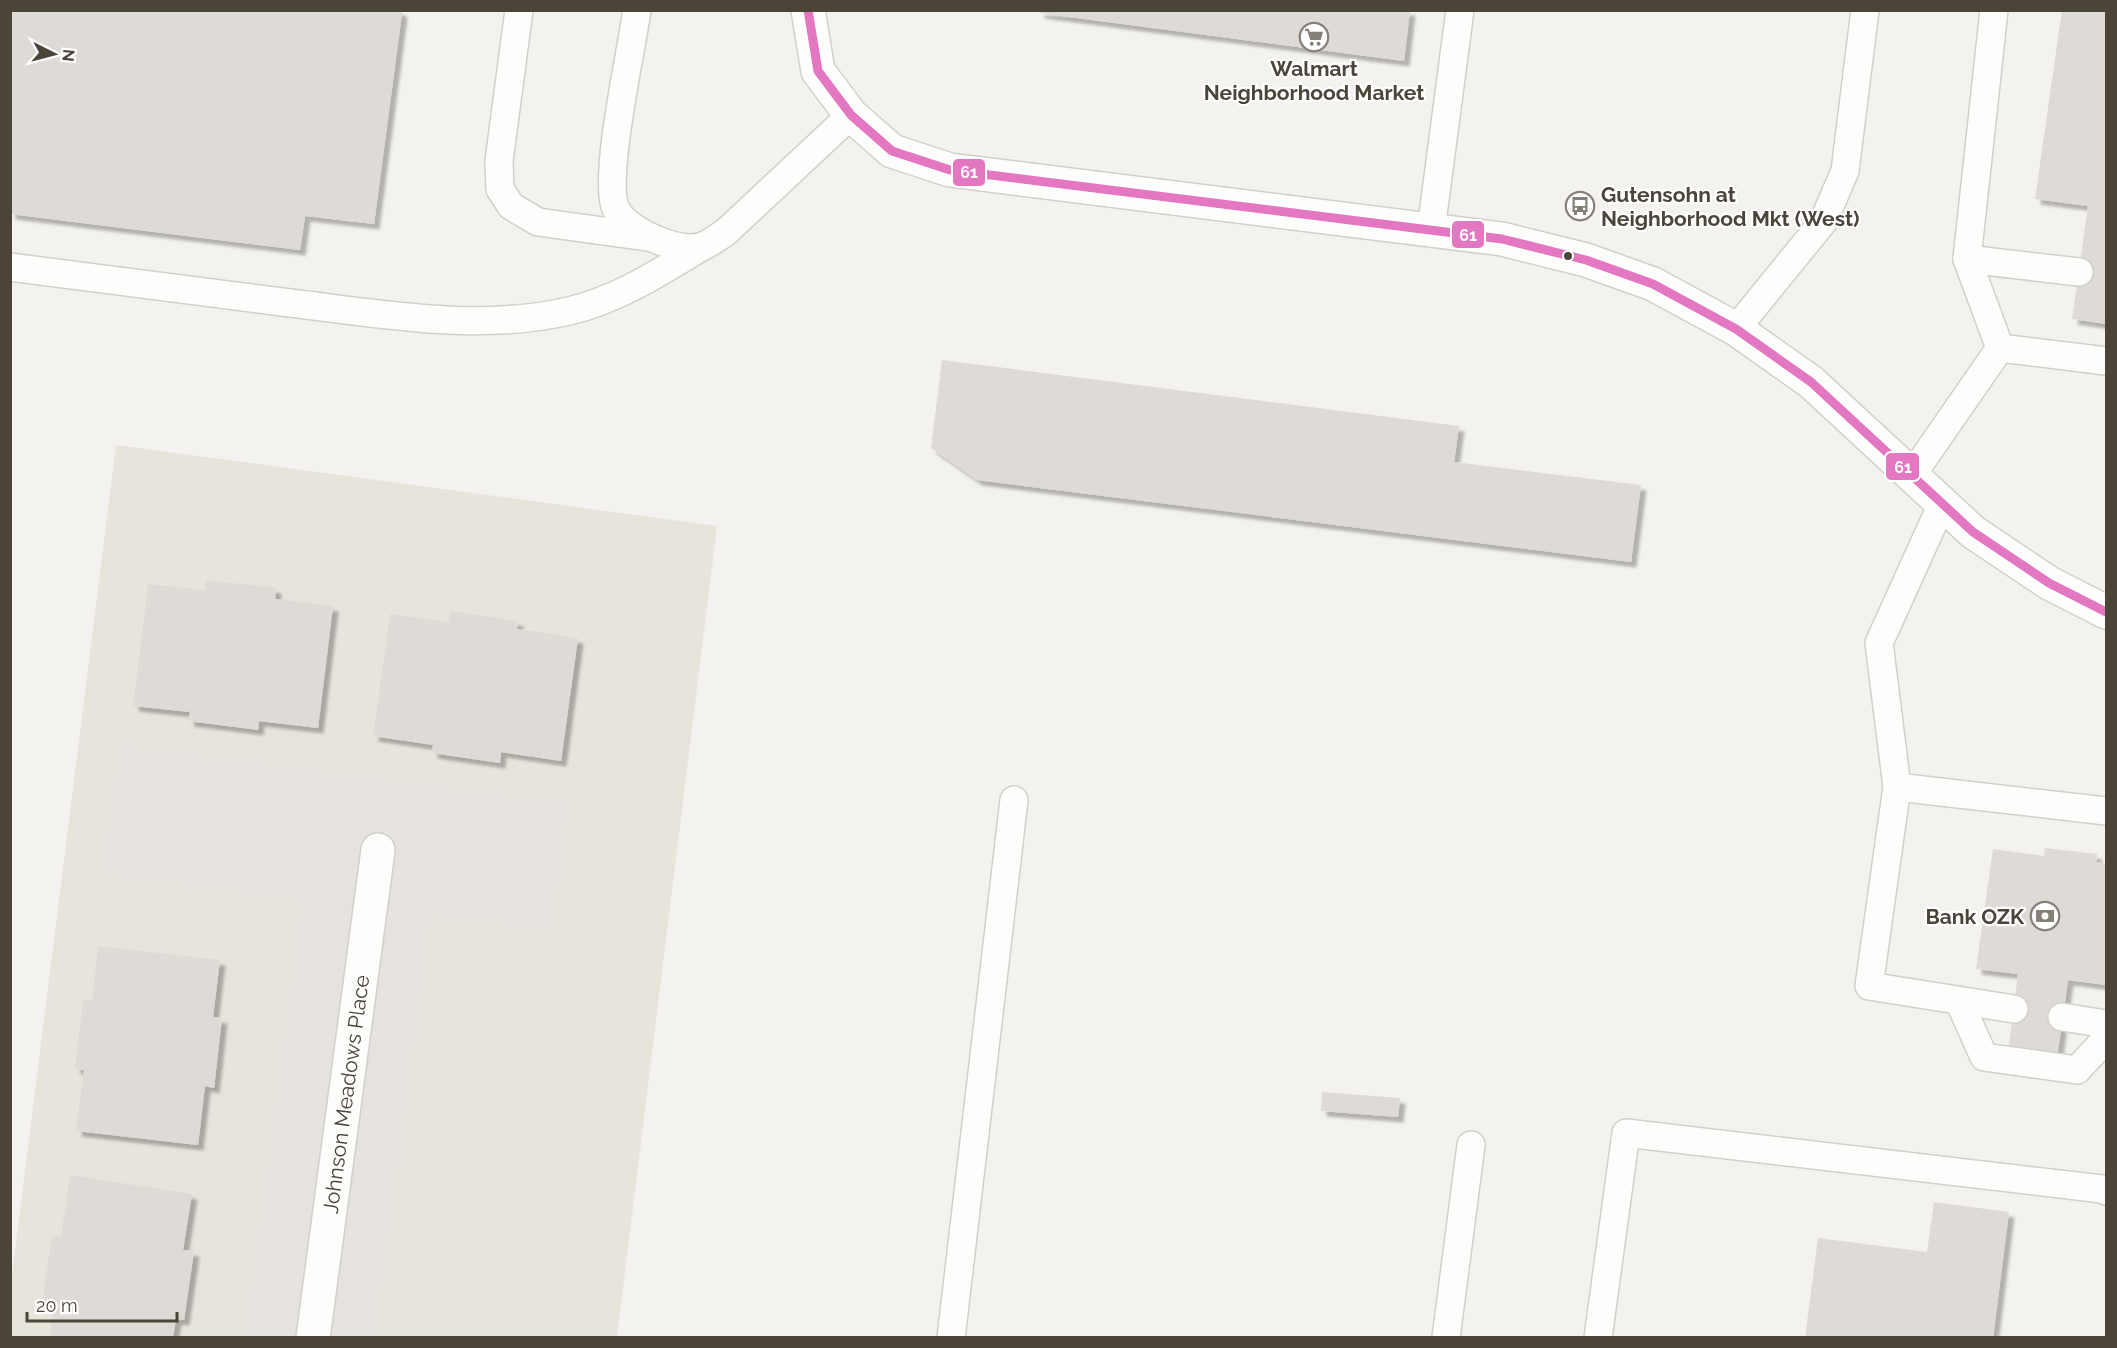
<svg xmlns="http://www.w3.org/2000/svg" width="2117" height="1348" font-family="Raleway,sans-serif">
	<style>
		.residential { fill: #e7e4dc }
		.parking { fill: #e6e3df }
		.building { fill: #dedbd6; filter: url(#shadow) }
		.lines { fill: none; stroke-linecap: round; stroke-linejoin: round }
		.lane-casing { stroke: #d2d0cb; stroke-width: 30 }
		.street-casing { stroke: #d2d0cb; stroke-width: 36 }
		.lane { stroke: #fdfdfc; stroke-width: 27 }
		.street { stroke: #fdfdfc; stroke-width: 33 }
		.bus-1-casing { stroke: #fff; stroke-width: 14 }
		.bus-1 { stroke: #e377c2; stroke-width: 9 }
		.bus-dot { fill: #4b4439; stroke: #fff; stroke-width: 2 }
		.labels { text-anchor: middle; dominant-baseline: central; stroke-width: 4.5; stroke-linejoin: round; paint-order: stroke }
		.poi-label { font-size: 21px; font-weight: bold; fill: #4b4439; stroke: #fff }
		.street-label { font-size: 21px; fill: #4b4439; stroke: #fff }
		.line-badge { stroke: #fff; stroke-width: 2 }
		.badge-label { font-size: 16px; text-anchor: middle; font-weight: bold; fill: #fff }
	</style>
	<defs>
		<filter id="shadow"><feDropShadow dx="5.5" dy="5.5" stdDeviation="1.5" flood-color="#0004"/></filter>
	</defs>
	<rect width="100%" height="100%" fill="#f4f2ee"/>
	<polygon class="residential" points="116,445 717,526 617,1337 11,1338 11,1283"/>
	<polygon class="parking" points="118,743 569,802 552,932 432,917 376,1337 243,1337 300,902 100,876"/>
	<g class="building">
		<polygon points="10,10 400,10 402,13 374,224 305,216 300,250 10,214"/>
		<polygon points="1039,10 1410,10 1404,61 1039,13"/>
		<polygon points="2062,10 2106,10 2106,324 2072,319 2088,206 2035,199"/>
		<polygon points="942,360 1459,426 1454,462 1641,485 1631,562 977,480 931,448"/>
		<polygon points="206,580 276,588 275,599 333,606 318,728 259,721 258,730 188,721 190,712 133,706 148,584 205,590"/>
		<polygon points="450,611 518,621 517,629 578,638 561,761 501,752 500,763 432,753 433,745 373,736 390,614 449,622"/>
		<polygon points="2045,848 2097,854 2096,862 2106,864 2106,985 2068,980 2057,1058 2008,1052 2018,974 1976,969 1993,849 2044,856"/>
		<polygon points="98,946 220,960 213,1017 222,1018 214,1088 205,1086 198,1145 76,1131 84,1070 75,1069 83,1000 92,1001"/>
		<polygon points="1322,1092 1400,1098 1398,1117 1321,1111"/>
		<polygon points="70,1175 192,1194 183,1250 194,1251 184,1320 176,1319 173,1338 49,1338 54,1305 42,1303 52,1235 61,1237"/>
		<polygon points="1934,1202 2009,1212 1993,1338 1805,1338 1818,1238 1927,1252"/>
	</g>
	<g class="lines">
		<g class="lane-casing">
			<g id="lane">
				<polyline points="519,10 499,161 500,189 511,206 538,222 647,237"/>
				<path d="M 637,10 C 632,48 602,181 616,209 C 622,222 642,234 655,239 C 669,245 688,251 703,246 C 711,243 720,236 727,231 L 851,115"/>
				<polyline points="1431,230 1460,10"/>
				<polyline points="1967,259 2079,272"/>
				<path d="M 10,267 C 104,279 197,291 290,303 C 381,314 478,332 569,311 C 618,300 661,271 703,246"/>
				<polyline points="1736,329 1823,222 1845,171 1865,10"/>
				<polyline points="2000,348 2106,361"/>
				<polyline points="1912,475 2000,348 1967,259 1994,10"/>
				<polyline points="1942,504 1879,643 1897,787 1869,986 2014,1009"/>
				<polyline points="1897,787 2106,811"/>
				<polyline points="1959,1001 1984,1057 2077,1070 2106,1039"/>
				<polyline points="2062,1017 2106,1024"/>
				<polyline points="951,1338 1014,800"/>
				<polyline points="1446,1338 1471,1145"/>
				<polyline points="1598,1338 1626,1133 2102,1189 2106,1191"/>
			</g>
		</g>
		<g class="street-casing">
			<g id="street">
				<polyline points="808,10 818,71 851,115 892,151 950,170 1502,239 1586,260 1653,284 1736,329 1811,382 1973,532 2049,583 2106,612"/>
				<path id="s1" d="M 313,1338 L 378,850"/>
			</g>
		</g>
		<use href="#lane" class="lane"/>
		<use href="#street" class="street"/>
		<g class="bus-1-casing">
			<polyline id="bus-1" points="808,10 818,71 851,115 892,151 950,170 1502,239 1586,260 1653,284 1736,329 1811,382 1973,532 2049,583 2106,612"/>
		</g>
		<use href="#bus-1" class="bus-1"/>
	</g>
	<defs>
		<g id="supermarket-ring" transform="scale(1.5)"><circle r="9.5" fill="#fff" stroke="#868178" stroke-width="1.5"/><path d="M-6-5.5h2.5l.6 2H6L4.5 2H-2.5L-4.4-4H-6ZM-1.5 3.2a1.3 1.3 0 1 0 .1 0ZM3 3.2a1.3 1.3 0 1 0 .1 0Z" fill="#868178"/></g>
		<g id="bus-ring" transform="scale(1.5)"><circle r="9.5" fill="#fff" stroke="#868178" stroke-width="1.5"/><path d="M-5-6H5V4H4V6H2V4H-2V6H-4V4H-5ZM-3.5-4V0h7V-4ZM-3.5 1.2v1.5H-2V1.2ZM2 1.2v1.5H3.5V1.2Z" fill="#868178"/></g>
		<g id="bank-ring" transform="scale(1.5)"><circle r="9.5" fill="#fff" stroke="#868178" stroke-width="1.5"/><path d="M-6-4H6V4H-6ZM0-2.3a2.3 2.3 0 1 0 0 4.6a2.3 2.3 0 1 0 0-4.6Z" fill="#868178"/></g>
	</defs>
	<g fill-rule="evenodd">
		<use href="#supermarket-ring" x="1314" y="37"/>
		<use href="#bus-ring" x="1580" y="206"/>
		<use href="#bank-ring" x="2045" y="916"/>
	</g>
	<circle class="bus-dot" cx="1568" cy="256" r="5"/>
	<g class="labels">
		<g class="poi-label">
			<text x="1314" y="68">Walmart<tspan x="1314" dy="24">Neighborhood Market</tspan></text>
			<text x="1601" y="194" text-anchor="start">Gutensohn at<tspan x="1601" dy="24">Neighborhood Mkt (West)</tspan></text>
			<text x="2024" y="916" text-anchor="end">Bank OZK</text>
		</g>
		<g class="street-label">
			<text stroke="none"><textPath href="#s1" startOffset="246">Johnson Meadows Place</textPath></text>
		</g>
	</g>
	<g class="line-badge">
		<rect x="952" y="158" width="34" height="29" rx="6" fill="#e377c2"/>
		<rect x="1451" y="220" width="34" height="29" rx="6" fill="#e377c2"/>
		<rect x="1885" y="452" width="35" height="29" rx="6" fill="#e377c2"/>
	</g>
	<g class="badge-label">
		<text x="969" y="178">61</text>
		<text x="1468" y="241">61</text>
		<text x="1903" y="473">61</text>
	</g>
	<rect width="2117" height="1348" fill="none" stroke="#4b4439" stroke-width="24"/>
	<g transform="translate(54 54) rotate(96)" stroke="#ffffff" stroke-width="4.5" paint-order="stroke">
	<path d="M0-4.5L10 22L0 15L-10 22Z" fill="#4b4439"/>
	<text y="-9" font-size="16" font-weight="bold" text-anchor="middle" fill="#4b4439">N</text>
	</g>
	<path d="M27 1312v9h150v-9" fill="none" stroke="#4b4439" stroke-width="3"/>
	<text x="36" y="1312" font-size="18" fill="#4b4439" stroke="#ffffff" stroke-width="4.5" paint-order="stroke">20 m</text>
</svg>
